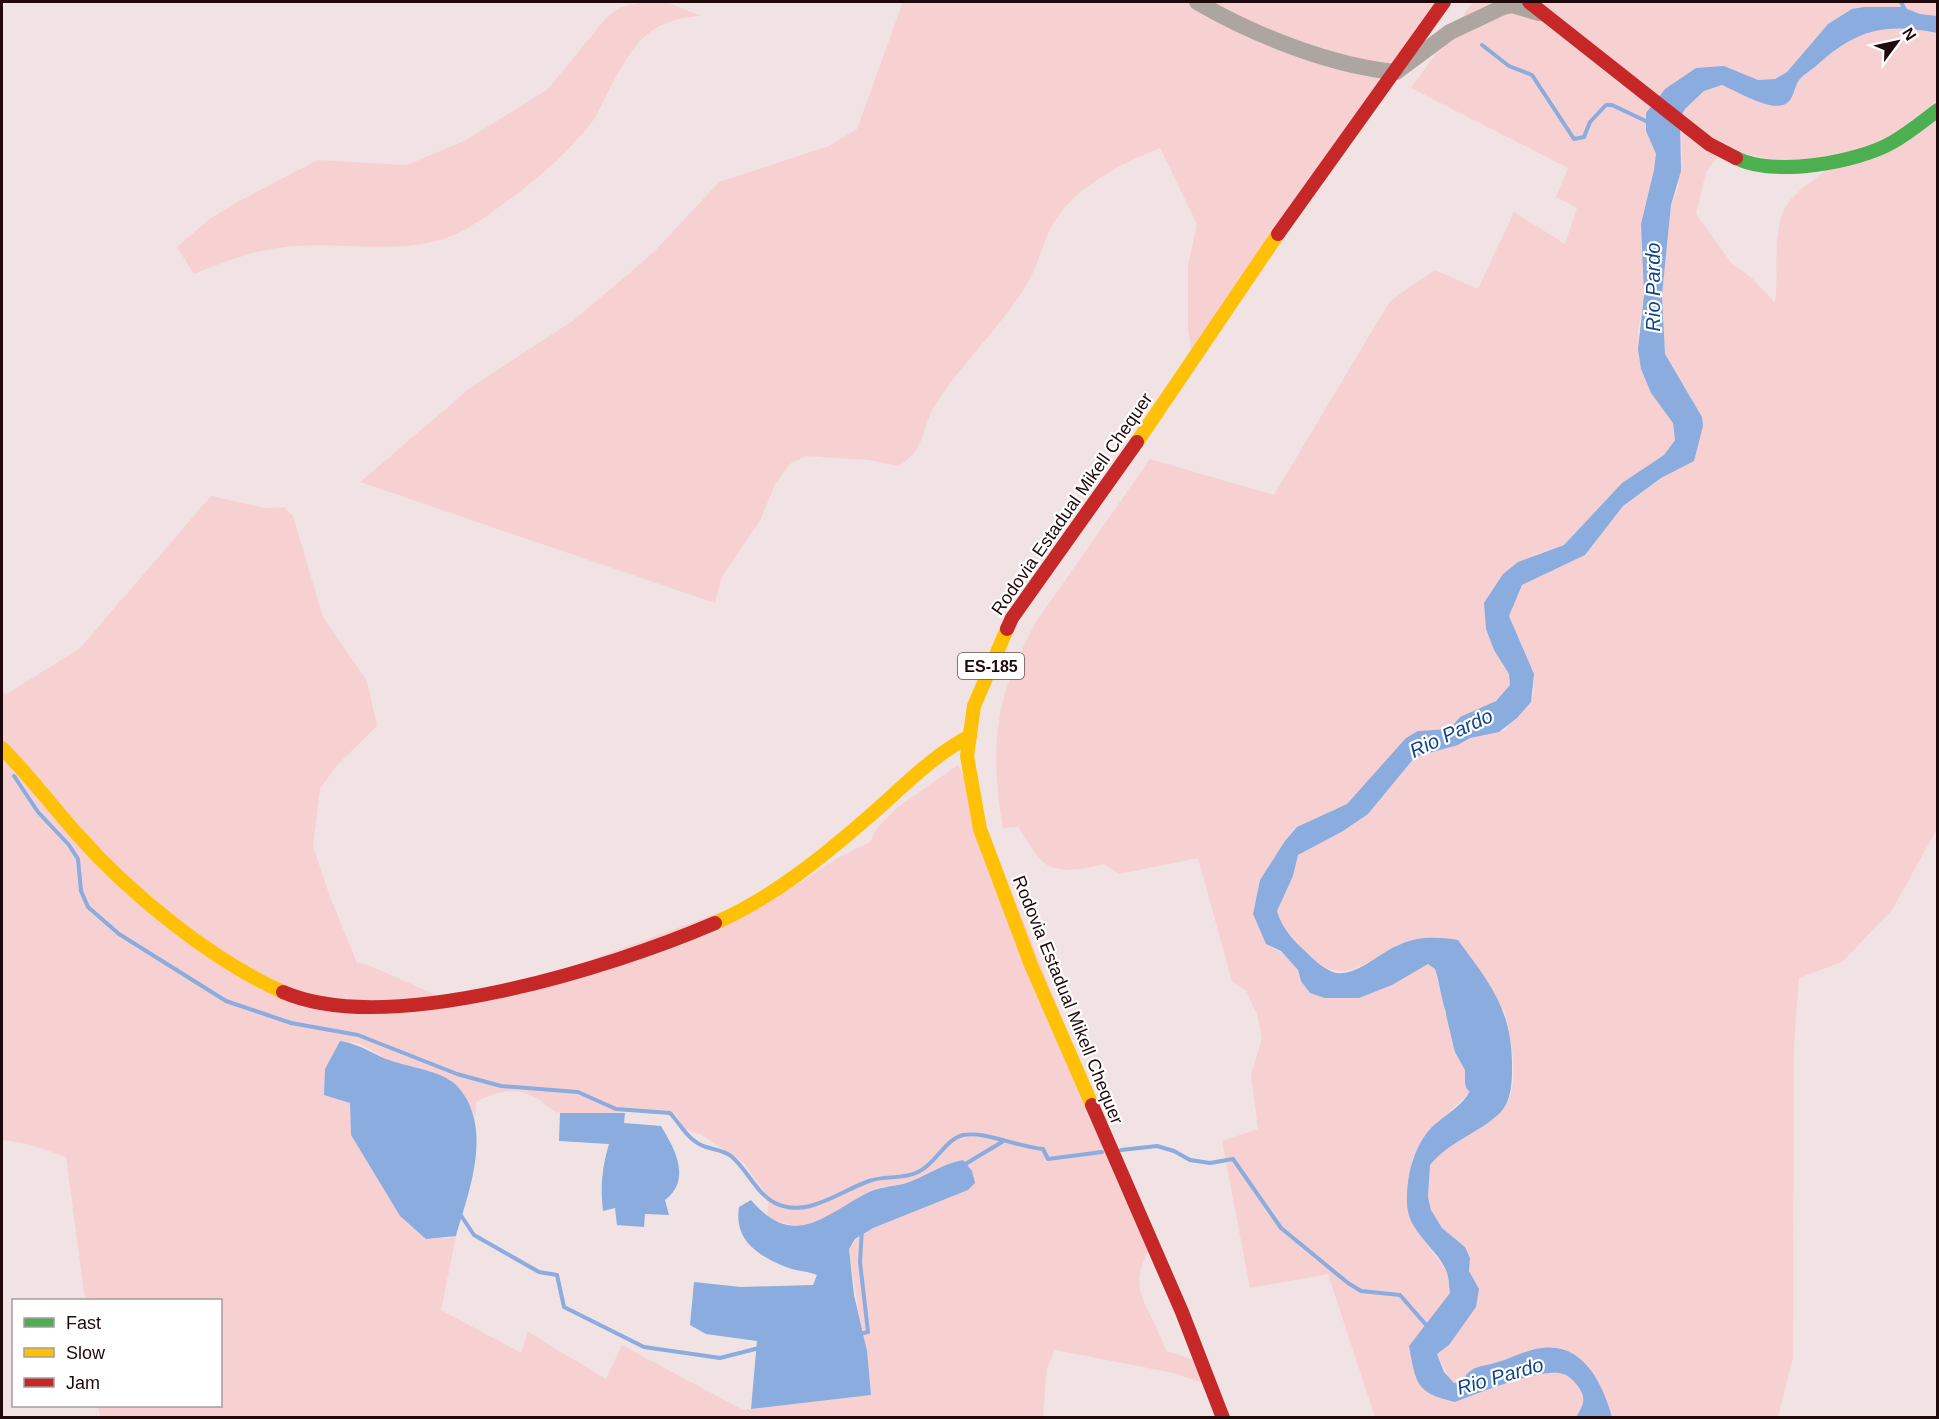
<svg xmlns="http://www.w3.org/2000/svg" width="1939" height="1419" font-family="Helvetica,sans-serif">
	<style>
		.green { fill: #f7d1d2; fill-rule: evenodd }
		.water { fill: #8aacde }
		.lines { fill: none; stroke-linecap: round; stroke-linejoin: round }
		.stream { stroke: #8aacde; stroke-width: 4 }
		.river { stroke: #8aacde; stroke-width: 24 }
		.street { stroke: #aca5a0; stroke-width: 16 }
		.fast { stroke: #4caf50; stroke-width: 14 }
		.slow { stroke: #ffc107; stroke-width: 14 }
		.jam { stroke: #c62828; stroke-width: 14 }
		.labels { text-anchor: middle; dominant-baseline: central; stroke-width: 4.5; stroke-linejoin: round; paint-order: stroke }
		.shield { fill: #fff; stroke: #625354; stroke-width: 1.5 }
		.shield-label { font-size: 16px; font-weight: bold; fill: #1f090b }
		.street-label { font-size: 18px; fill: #1f090b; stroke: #fff }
		.water-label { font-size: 20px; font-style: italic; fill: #0e4686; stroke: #fff }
	</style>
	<rect width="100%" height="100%" fill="#f1e2e3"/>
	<g class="green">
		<path d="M 643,2 L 666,2 L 701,16 C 645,19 631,49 607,94 C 602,103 598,114 592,122 C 570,150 541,176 513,197 C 492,212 468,231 443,239 C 395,254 343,242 294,246 C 258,249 227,260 194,274 L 177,247 L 208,220 L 239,201 L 318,160 L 407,165 L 466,140 L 547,90 L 607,17 L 621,7 Z"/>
		<path d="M 903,2 L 1446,2 L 1192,356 L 1188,328 L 1188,265 L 1197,224 L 1160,148 C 1118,165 1070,189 1049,231 C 1041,249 1036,270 1026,286 C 1000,327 964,361 937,402 C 920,428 928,447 899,466 L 868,460 L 806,456 L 791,463 L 775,484 L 760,521 L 722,576 L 715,603 L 360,482 L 469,389 L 574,320 L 654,252 L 719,182 L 829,146 L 857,129 Z"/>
		<path d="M 1473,2 L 1937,2 L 1937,16 L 1920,14 L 1902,7 L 1864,7 L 1828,24 L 1787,72 L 1775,79 L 1758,80 L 1724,66 L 1646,131 L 1656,154 L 1654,170 L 1641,224 L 1644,295 L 1638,331 L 1641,369 L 1651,393 L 1673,423 L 1675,439 L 1664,455 L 1622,483 L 1564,545 L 1531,556 L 1503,574 L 1484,604 L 1486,629 L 1494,650 L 1509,674 L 1510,685 L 1506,691 L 1489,706 L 1471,712 L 1450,729 L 1370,780 L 1347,804 L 1297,827 L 1260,880 L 1253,914 L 1266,944 C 1282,952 1297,963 1301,981 L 1359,998 L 1392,985 L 1428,964 L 1435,969 L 1447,1016 L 1468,1047 L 1473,1063 L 1473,1080 L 1469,1093 L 1427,1133 L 1412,1159 L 1407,1204 L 1416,1230 L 1447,1272 L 1450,1293 L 1409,1346 L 1455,1402 C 1477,1394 1543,1367 1563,1374 C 1568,1375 1574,1381 1577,1385 C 1587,1398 1584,1404 1576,1417 L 1375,1417 L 1328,1274 L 1250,1288 L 1222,1141 L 1258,1129 L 1251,1075 L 1262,1038 L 1257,1014 L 1246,991 L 1232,981 L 1198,858 L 1119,874 L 1105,864 C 1086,868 1058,876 1042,861 C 1033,853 1025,837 1018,827 L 1003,828 C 989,744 995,697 1036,622 L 1150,459 L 1274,495 L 1390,301 L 1435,270 L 1478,289 L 1514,212 L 1565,244 L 1577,208 L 1556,197 L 1568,168 L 1411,88 Z"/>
		<path d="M 1884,28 L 1917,29 L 1937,33 L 1937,829 L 1892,910 L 1842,962 L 1799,978 L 1794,1044 L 1793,1357 L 1778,1417 L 1612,1417 C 1603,1386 1584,1342 1543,1348 C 1528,1350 1513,1358 1498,1362 C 1483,1367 1472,1364 1463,1380 L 1451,1382 L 1437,1354 L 1449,1345 L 1476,1307 L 1479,1289 L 1469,1271 L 1470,1258 L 1465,1247 L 1442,1228 L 1431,1210 L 1428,1197 L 1430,1165 C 1450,1141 1479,1133 1500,1113 C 1523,1091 1511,1037 1504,1010 L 1399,945 C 1357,967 1339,990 1300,946 C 1290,935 1281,926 1277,911 L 1293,876 L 1298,855 L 1343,831 L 1368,814 L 1415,757 L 1458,745 L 1470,738 L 1503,731 L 1517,718 L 1533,696 L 1534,674 L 1509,616 L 1522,585 L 1585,555 L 1623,506 L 1661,478 L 1694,461 L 1702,417 L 1665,354 L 1662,295 L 1671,205 L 1678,188 L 1682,155 L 1680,118 L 1685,109 L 1704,91 L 1722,85 L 1769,106 L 1795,88 L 1800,79 L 1831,50 L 1847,40 ZM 1723,150 L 1827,169 C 1816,179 1801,188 1791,199 C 1769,225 1780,272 1775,303 L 1753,279 L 1732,264 L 1696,214 L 1706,172 Z"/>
		<path d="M 211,496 L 265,508 L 284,507 L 293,516 L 323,617 L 367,681 L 377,726 L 337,765 L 320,789 L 313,846 L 330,897 L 357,963 L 366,964 L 445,999 L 493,996 L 799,883 L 838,858 L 870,842 L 878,827 L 899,806 L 958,765 L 976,802 L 1151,1242 C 1137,1277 1134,1283 1151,1317 C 1157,1328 1161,1340 1167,1351 L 1200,1362 L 1203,1383 L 1174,1373 L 1055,1350 L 1047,1368 L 1043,1417 L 1053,1417 L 100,1417 L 98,1406 L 220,1406 L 220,1300 L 85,1300 L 66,1157 L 28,1144 L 2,1140 L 2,693 L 7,694 L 80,648 ZM 341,1041 L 361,1044 L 386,1059 L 444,1077 L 470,1106 L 476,1117 L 476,1102 C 497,1090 519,1086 541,1101 C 547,1105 553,1112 560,1113 C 599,1118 638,1106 676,1114 L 683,1128 L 700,1134 L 743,1162 L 769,1198 L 767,1216 C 813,1241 832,1209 871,1191 C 881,1186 892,1186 902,1184 C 924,1178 941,1164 963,1160 L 968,1190 C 936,1202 866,1220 849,1249 L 871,1395 L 743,1410 L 622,1345 L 606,1379 L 528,1332 L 521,1353 L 441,1310 L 456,1236 L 445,1239 L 400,1216 L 351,1135 L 350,1103 L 325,1069 Z"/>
	</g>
	<g class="water">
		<path d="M 1864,7 L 1902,7 L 1920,14 L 1937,16 L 1937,33 C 1885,22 1854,30 1815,67 C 1810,71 1804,74 1800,79 C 1793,87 1795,101 1783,105 C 1768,110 1738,92 1722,85 L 1704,91 L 1685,109 L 1680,118 L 1681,171 L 1671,205 L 1662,295 L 1665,354 L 1702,417 L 1703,426 L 1694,461 L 1661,478 L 1623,506 L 1585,555 L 1522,585 L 1509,616 L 1534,674 L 1531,702 L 1517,718 L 1499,732 L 1470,738 L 1458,745 L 1415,757 L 1368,814 L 1343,831 L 1298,855 L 1293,876 L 1277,911 C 1282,928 1293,940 1306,952 C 1313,959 1326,971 1336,973 C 1358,976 1380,952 1399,945 C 1419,936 1437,937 1458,940 C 1491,985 1513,1011 1512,1069 C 1512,1083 1511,1102 1500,1113 C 1479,1133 1450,1141 1430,1165 L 1428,1197 L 1431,1210 L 1442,1228 L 1465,1247 L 1470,1258 L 1469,1271 L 1479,1289 L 1476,1307 L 1449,1345 L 1437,1354 L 1444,1372 L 1454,1383 L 1463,1380 C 1472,1364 1483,1367 1498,1362 C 1513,1358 1528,1349 1543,1348 C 1584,1343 1603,1385 1612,1417 L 1576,1417 C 1584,1404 1587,1398 1577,1385 C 1574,1381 1568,1375 1563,1374 C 1543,1367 1476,1394 1455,1402 C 1416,1393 1416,1384 1409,1346 L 1450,1293 C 1449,1286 1449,1277 1446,1270 C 1436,1247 1408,1232 1407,1204 C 1406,1180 1412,1153 1426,1134 C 1440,1115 1470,1106 1473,1080 C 1476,1053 1459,1039 1448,1017 C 1442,1005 1440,983 1435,969 L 1428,964 L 1392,985 L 1359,998 L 1325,998 L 1310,993 L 1301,981 L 1298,970 L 1281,951 L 1266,944 L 1253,914 L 1260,880 L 1285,841 L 1297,827 L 1347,804 L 1406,738 L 1418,731 L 1450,729 L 1460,717 L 1496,701 L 1510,685 L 1509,674 L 1494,650 L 1486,629 L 1484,603 L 1503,574 L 1518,562 L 1564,545 L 1622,483 L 1664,455 L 1675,440 L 1673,423 L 1651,393 L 1641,369 L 1638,349 L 1644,295 L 1641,224 L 1654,170 L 1656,154 L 1646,131 L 1646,113 L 1665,89 L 1696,68 L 1724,66 L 1758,80 L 1775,79 L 1787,72 L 1828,24 L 1852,9 Z"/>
		<path d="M 340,1041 C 364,1045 374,1056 395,1062 C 414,1068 445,1072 458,1087 C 494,1128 469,1191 456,1236 L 426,1239 L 400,1216 L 351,1135 L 350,1103 L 324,1095 L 325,1069 Z"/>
		<path d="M 560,1113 L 625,1113 L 624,1123 L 661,1126 C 675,1149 692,1180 665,1200 L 669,1215 L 645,1214 L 644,1227 L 617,1225 L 615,1208 L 603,1211 C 600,1186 602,1168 609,1144 L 559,1141 Z"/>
		<path d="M 963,1160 L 972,1171 L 975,1183 L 968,1190 L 873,1228 L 855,1239 L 849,1249 L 854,1295 L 867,1351 L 871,1395 L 751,1409 L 757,1341 L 706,1334 L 690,1325 L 694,1282 L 741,1287 L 813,1285 L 817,1275 C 807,1271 796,1271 786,1267 C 757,1255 734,1240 739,1207 L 751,1200 C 794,1250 823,1216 867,1193 C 879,1187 890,1187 903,1184 C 924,1178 941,1164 963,1160 Z"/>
	</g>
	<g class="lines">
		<g class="stream">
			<polyline points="1901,2 1906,12"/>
			<polyline points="1482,45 1509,66 1532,75 1574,139 1584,137 1590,122 1606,105 1612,105 1650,123"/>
			<path d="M 14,776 L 38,812 L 69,845 L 78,859 L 81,891 L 88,907 L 119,934 L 226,1001 L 291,1023 L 358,1035 L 457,1074 L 501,1086 L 578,1092 L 616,1109 L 670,1113 C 682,1126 688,1141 706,1147 C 715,1150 723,1150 731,1156 C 747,1169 756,1193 775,1203 C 807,1219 840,1191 869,1181 C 886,1175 902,1180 918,1172 C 936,1164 944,1140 963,1135 C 985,1131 1018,1147 1043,1149 L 1048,1159 L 1102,1152"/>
			<polyline points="1121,1150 1157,1146 1174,1151 1190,1160 1210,1163 1233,1159 1281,1228 1348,1283 1361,1291 1400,1295 1427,1326"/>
			<polyline points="962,1166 1002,1142"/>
			<polyline points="460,1214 474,1235 539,1272 557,1275 564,1307 644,1347 720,1358 759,1348"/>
			<polyline points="859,1334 868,1332 860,1262 862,1229"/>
		</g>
		<polyline class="river" points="1458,1013 1466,1047 1477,1067 1477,1082"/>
		<path class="street" d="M 1197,2 C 1254,35 1331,66 1396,72 L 1450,32 L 1503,7 L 1512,5 L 1539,13"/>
		<path class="fast" d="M 1736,158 C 1773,177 1857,163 1893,142 C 1909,133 1923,121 1938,110"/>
		<g class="slow">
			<polyline points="1137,442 1278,234"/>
			<polyline points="1007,629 974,706 967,756 980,829 1031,965 1092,1105"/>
			<path d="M 2,748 C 29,775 52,806 77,834 C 130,894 211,960 283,992"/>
			<path d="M 715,923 C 774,897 825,855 873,813 C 905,785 932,756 970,736"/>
		</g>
		<g class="jam">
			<polyline points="1529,2 1709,144 1736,158"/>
			<polyline points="1278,234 1444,2"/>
			<polyline points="1007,629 1012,618 1137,442"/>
			<path d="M 283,992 C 389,1038 613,967 715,923"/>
			<polyline points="1092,1105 1182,1312 1223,1418"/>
		</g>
	</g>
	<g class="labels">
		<rect class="shield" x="958" y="653" width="66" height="26" rx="4.5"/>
		<g class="shield-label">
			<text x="991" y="666">ES-185</text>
		</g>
		<g class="street-label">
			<text transform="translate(1072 504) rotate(-55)">Rodovia Estadual Mikell Chequer</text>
			<text transform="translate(1068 1000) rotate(68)">Rodovia Estadual Mikell Chequer</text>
		</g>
		<g class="water-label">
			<text transform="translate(1653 287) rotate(-90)">Rio Pardo</text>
			<text transform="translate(1451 733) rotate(-25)">Rio Pardo</text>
			<text transform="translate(1500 1376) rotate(-16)">Rio Pardo</text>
		</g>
	</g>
	<rect width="1939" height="1419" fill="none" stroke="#1f090b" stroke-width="6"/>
	<rect x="12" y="1299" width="210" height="108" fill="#ffffff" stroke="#a59d9d" stroke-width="1.5"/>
	<rect x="24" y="1318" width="30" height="9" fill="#4caf50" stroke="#a59d9d" stroke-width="1.5"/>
	<text x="66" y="1329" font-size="18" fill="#1f090b">Fast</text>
	<rect x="24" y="1348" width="30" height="9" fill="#ffc107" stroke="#a59d9d" stroke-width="1.5"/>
	<text x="66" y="1359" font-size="18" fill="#1f090b">Slow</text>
	<rect x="24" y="1378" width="30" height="9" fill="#c62828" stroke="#a59d9d" stroke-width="1.5"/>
	<text x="66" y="1389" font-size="18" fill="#1f090b">Jam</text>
	<g transform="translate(1897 42) rotate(57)" stroke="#ffffff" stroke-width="4.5" paint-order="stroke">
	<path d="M0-4.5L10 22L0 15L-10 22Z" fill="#1f090b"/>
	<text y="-9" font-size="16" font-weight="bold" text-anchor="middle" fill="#1f090b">N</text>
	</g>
</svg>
